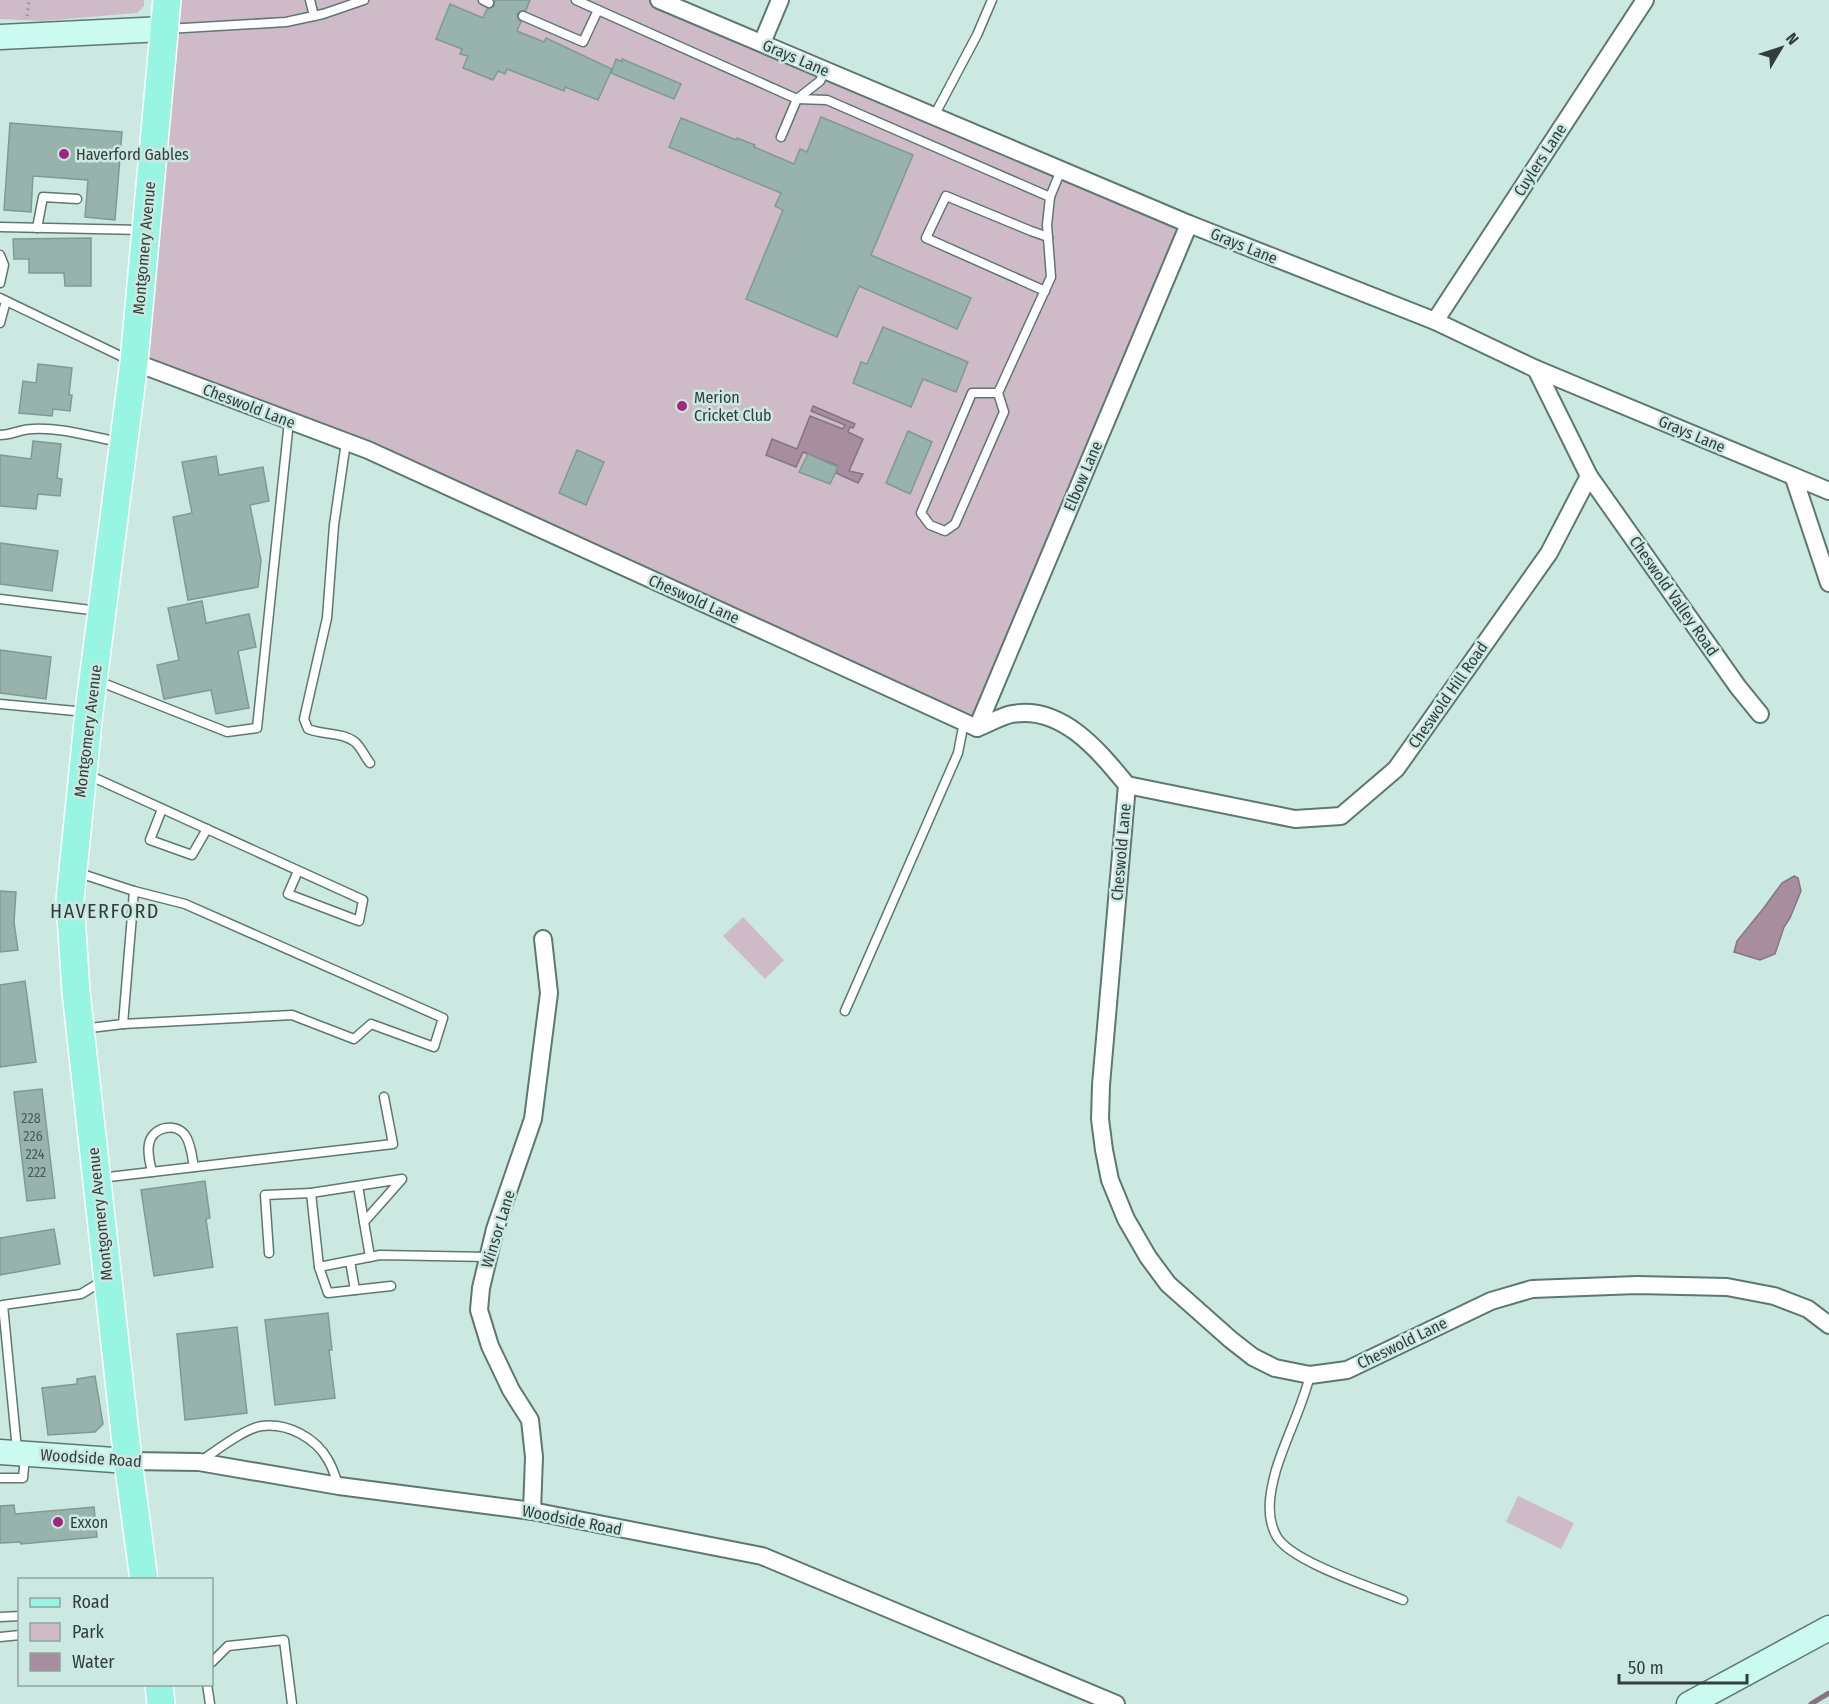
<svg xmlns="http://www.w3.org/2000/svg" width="1829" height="1704" font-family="'Fira Sans Condensed',sans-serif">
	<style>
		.green { fill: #cfbbc7 }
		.water { fill: #a88d9e; stroke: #857580; stroke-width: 1.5 }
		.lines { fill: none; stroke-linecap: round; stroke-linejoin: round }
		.stream { stroke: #857580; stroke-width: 5 }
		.building { fill: #97b3ab; stroke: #7f9a93; stroke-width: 1.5 }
		.lane-casing { stroke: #5d7871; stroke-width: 11 }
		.street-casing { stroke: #5d7871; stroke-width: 20 }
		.secondary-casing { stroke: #5d7871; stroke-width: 27 }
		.primary-casing { stroke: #fff; stroke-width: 30 }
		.path { stroke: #829792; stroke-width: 3; stroke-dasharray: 1.5 4.5; stroke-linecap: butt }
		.lane { stroke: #fff; stroke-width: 8 }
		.street { stroke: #fff; stroke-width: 16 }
		.secondary { stroke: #cbfaf0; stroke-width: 24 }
		.primary { stroke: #97f5e2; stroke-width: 27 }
		.poi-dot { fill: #9e2780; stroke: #cce9e1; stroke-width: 2 }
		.labels { text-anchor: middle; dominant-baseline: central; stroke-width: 5; stroke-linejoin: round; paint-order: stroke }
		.number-label { font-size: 14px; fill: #4b5b57 }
		.street-label { font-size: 16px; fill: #323e3b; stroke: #cce9e1 }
		.poi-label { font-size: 16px; fill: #323e3b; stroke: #cce9e1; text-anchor: start }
		.quarter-label { font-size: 20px; letter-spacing: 1.5px; fill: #323e3b; stroke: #cce9e1 }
	</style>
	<rect width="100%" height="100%" fill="#cce9e1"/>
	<g class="green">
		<polygon points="0,0 144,0 144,6 137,13 43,21 0,19"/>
		<polygon points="171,0 653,0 1189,224 977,728 368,450 134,362"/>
		<polygon points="743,917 784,960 765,979 723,936"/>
		<polygon points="1518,1496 1574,1523 1561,1549 1506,1522"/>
	</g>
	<g class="water">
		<polygon points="813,406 855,424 853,428 850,427 848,432 863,439 849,471 863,474 858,483 836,473 838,466 803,452 796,467 766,455 772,439 797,449 810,416 843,429 845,425 811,411"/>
		<polygon points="1794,876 1798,878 1801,891 1790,918 1784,927 1775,954 1760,960 1734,952 1737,941 1763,909 1782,883"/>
	</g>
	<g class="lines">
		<polyline class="stream" points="1811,1704 1829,1693"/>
	</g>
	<g class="building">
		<polygon points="495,0 530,0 526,10 520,11 517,14 518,19 521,22 517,31 544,42 546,38 612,69 598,100 565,87 564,91 507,69 505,74 498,71 493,80 463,68 468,56 460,54 462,49 436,39 450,4 483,18 487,9 494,6"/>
		<polygon points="616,59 622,62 622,59 681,84 674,99 611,73"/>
		<polygon points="821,117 913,155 871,255 971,298 957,329 859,286 837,337 746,299 783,210 775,206 781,193 669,147 681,118 736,140 737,138 755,145 754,147 794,164 800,149 807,152"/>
		<polygon points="10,123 122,132 115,220 85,217 88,180 33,176 31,212 4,210"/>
		<polygon points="91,238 91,286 65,286 64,273 29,273 29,259 14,259 13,239"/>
		<polygon points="883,327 968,362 956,392 923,379 911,407 853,383 861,362 867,364"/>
		<polygon points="38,364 72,368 69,395 72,395 70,411 53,409 52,416 19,413 23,381 36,383"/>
		<polygon points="908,431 932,442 910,494 886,483"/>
		<polygon points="33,441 61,444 57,478 62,479 60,496 38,494 36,509 0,506 0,455 31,459"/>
		<polygon points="577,450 604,462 586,505 559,493"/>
		<polygon points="808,454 838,467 830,484 799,472"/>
		<polygon points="216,456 219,475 263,467 269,501 250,505 261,560 258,587 188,600 173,517 192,513 182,462"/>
		<polygon points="0,543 58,551 52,591 0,584"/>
		<polygon points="202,601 206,623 249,614 256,647 238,651 249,708 216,714 211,690 164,699 157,665 179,660 168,608"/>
		<polygon points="0,650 51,657 46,699 0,693"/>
		<polygon points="0,891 16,892 14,922 18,950 0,952"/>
		<polygon points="25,981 36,1062 0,1067 0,985"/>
		<polygon points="42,1089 55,1198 27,1201 14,1092"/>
		<polygon points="205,1181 210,1218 206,1219 213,1267 154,1276 141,1190"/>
		<polygon points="54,1229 60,1264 0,1275 0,1238"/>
		<polygon points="328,1313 332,1350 329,1350 335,1398 275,1405 265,1320"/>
		<polygon points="237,1327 247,1413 185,1420 177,1334"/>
		<polygon points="95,1376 103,1424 95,1432 48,1435 42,1388 77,1384 77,1379"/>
		<polygon points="14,1505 15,1514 94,1507 97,1537 21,1544 20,1542 0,1543 0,1506"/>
	</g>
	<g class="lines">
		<g class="lane-casing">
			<g id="lane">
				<polyline points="310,0 314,16"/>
				<polyline points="483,0 489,3"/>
				<polyline points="598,10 797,99 781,137"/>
				<polyline points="523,16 583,42 598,10 576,0"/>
				<polyline points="167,29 286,22 323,14 364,0"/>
				<polyline points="797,99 827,100 1050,197"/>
				<polyline points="797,99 820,81 825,70"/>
				<polyline points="934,116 977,35 992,0"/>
				<polyline points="0,227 143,230"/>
				<polyline points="37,228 43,197 77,199"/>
				<polyline points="0,255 4,265 0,283"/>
				<polyline points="1045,291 926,238 946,196 1031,231 1048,237"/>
				<polyline points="0,298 131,361"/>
				<polyline points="0,323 6,301"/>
				<polyline points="998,393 972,393 921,513 930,525 945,531 955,524 1004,412 998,393 1051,277 1047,225 1050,197 1061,170"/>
				<path d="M 0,435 C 12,435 21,429 32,429 C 61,427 92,437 120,442"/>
				<path d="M 346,442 L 334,525 L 327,618 L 304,719 L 308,729 C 323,735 342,732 355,742 C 361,747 365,757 370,763"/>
				<polyline points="0,599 99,611"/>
				<polyline points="98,681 227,732 257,728 289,421"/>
				<polyline points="0,704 86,712"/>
				<polyline points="86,774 363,900 359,921 288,894 298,871"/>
				<polyline points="162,809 150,840 192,855 207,829"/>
				<polyline points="76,872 134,891 123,1024 82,1029"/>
				<polyline points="845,1011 958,753 964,722"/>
				<polyline points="123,1024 292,1015 354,1039 371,1024 434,1047 443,1018 185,904 134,891"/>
				<path d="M 152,1172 C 150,1163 147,1153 149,1144 C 152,1127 175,1122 185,1135 C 191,1143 192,1157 194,1167"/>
				<polyline points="100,1178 393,1144 384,1097"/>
				<polyline points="358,1186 364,1222"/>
				<polyline points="311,1193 402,1179 364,1222 370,1257"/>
				<polyline points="269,1253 265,1195 311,1193 319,1267 380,1255 489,1257"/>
				<polyline points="350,1261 355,1290 391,1286"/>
				<polyline points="319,1267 328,1293 355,1290"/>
				<path d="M 1310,1375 C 1302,1408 1286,1437 1276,1470 C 1270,1491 1265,1517 1277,1537 C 1292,1562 1374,1588 1403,1600"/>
				<polyline points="17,1450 3,1305 81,1294 104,1280"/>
				<path d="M 202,1460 C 216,1451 245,1428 262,1426 C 288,1423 316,1438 328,1460 C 333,1468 335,1477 339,1486"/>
				<polyline points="0,1478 23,1478 25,1456"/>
				<polyline points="0,1617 20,1616"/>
				<polyline points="0,1637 20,1635"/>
				<polyline points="212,1662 228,1646 284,1640 292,1704"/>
				<polyline points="207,1684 210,1704"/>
			</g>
		</g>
		<g class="street-casing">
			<g id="street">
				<polyline points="659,0 1189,224 1435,321 1536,369 1829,491"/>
				<polyline points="762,43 780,0"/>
				<polyline points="1435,321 1645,0"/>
				<path d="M 134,362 L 368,450 L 977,728 C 988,724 1001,716 1012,714 C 1062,705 1099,751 1127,785 L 1101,1085 L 1100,1119 L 1104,1150 L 1110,1180 L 1126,1219 L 1148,1257 L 1168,1284 L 1230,1339 L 1253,1357 L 1275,1368 L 1310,1375 L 1347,1370 L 1491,1301 L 1532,1289 L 1637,1285 L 1727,1287 L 1774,1296 L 1808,1309 L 1829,1325"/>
				<polyline points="1589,476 1738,687 1760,714"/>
				<polyline points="1794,478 1829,583"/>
				<polyline points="977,728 1189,224"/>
				<polyline points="1127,785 1295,819 1341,816 1396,769 1549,553 1589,476 1536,369"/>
				<polyline points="128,1461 199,1462 339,1486 532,1511 762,1556 1116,1704"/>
				<polyline points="532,1511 534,1457 530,1420 511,1390 490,1346 479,1310 481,1288 495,1229 533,1119 549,993 543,939"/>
			</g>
		</g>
		<g class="secondary-casing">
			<g id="secondary">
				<polyline points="0,37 163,29"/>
				<polyline points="0,1452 128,1461"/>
				<polyline points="1689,1704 1829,1628"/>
			</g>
		</g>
		<g class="primary-casing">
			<g id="primary">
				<polyline points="144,1580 128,1461 76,992 70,900 89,712 134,362 167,0"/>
				<polyline points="159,1684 161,1704"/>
			</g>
		</g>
		<polyline class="path" points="27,16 29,0"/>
		<use href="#lane" class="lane"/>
		<use href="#street" class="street"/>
		<use href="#secondary" class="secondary"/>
		<use href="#primary" class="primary"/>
	</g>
	<g class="poi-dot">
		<circle cx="64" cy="154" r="6"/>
		<circle cx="682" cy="406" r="6"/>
		<circle cx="58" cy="1522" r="6"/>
	</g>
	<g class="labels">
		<g class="number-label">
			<text x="31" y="1118">228</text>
			<text x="33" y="1136">226</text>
			<text x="35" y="1154">224</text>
			<text x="37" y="1172">222</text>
		</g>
		<g class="street-label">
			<text transform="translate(796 58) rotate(23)">Grays Lane</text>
			<text transform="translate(1540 160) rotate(-57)">Cuylers Lane</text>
			<text transform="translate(1244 246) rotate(22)">Grays Lane</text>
			<text transform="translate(144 248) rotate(-85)">Montgomery Avenue</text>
			<text transform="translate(249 406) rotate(21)">Cheswold Lane</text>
			<text transform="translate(1692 434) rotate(23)">Grays Lane</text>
			<text transform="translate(1083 476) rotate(-67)">Elbow Lane</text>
			<text transform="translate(1674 596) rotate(55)">Cheswold Valley Road</text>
			<text transform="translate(694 599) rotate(24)">Cheswold Lane</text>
			<text transform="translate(1448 695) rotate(-55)">Cheswold Hill Road</text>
			<text transform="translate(88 731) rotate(-83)">Montgomery Avenue</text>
			<text transform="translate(1121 852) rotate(-85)">Cheswold Lane</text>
			<text transform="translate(100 1214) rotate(-96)">Montgomery Avenue</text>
			<text transform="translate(498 1229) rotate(-73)">Winsor Lane</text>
			<text transform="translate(1402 1343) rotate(-26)">Cheswold Lane</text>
			<text transform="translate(91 1458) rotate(4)">Woodside Road</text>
			<text transform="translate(572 1520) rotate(11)">Woodside Road</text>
		</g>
		<g class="poi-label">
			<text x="76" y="154">Haverford Gables</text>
			<text x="694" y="397">Merion<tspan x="694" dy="18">Cricket Club</tspan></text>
			<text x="70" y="1522">Exxon</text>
		</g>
		<g class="quarter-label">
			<text x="105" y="911">HAVERFORD</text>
		</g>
	</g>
	<rect x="18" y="1578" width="195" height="108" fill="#cce9e1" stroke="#8ea59f" stroke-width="1.5"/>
	<rect x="30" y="1598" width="30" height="9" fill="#97f5e2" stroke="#8ea59f" stroke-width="1.5"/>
	<text x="72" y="1608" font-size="18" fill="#323e3b">Road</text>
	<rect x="30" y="1623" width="30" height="18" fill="#cfbbc7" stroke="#8ea59f" stroke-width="1.5"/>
	<text x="72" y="1638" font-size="18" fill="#323e3b">Park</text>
	<rect x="30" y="1653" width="30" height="18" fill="#a88d9e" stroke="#8ea59f" stroke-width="1.5"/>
	<text x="72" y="1668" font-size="18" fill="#323e3b">Water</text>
	<g transform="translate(1781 48) rotate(51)" stroke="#cce9e1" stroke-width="4.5" paint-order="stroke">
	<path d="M0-4.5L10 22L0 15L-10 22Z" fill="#323e3b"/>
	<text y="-9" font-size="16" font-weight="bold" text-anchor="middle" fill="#323e3b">N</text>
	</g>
	<path d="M1619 1674v9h128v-9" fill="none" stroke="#323e3b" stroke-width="3"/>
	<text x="1628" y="1674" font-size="18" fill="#323e3b" stroke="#cce9e1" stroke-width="4.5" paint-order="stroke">50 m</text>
</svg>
